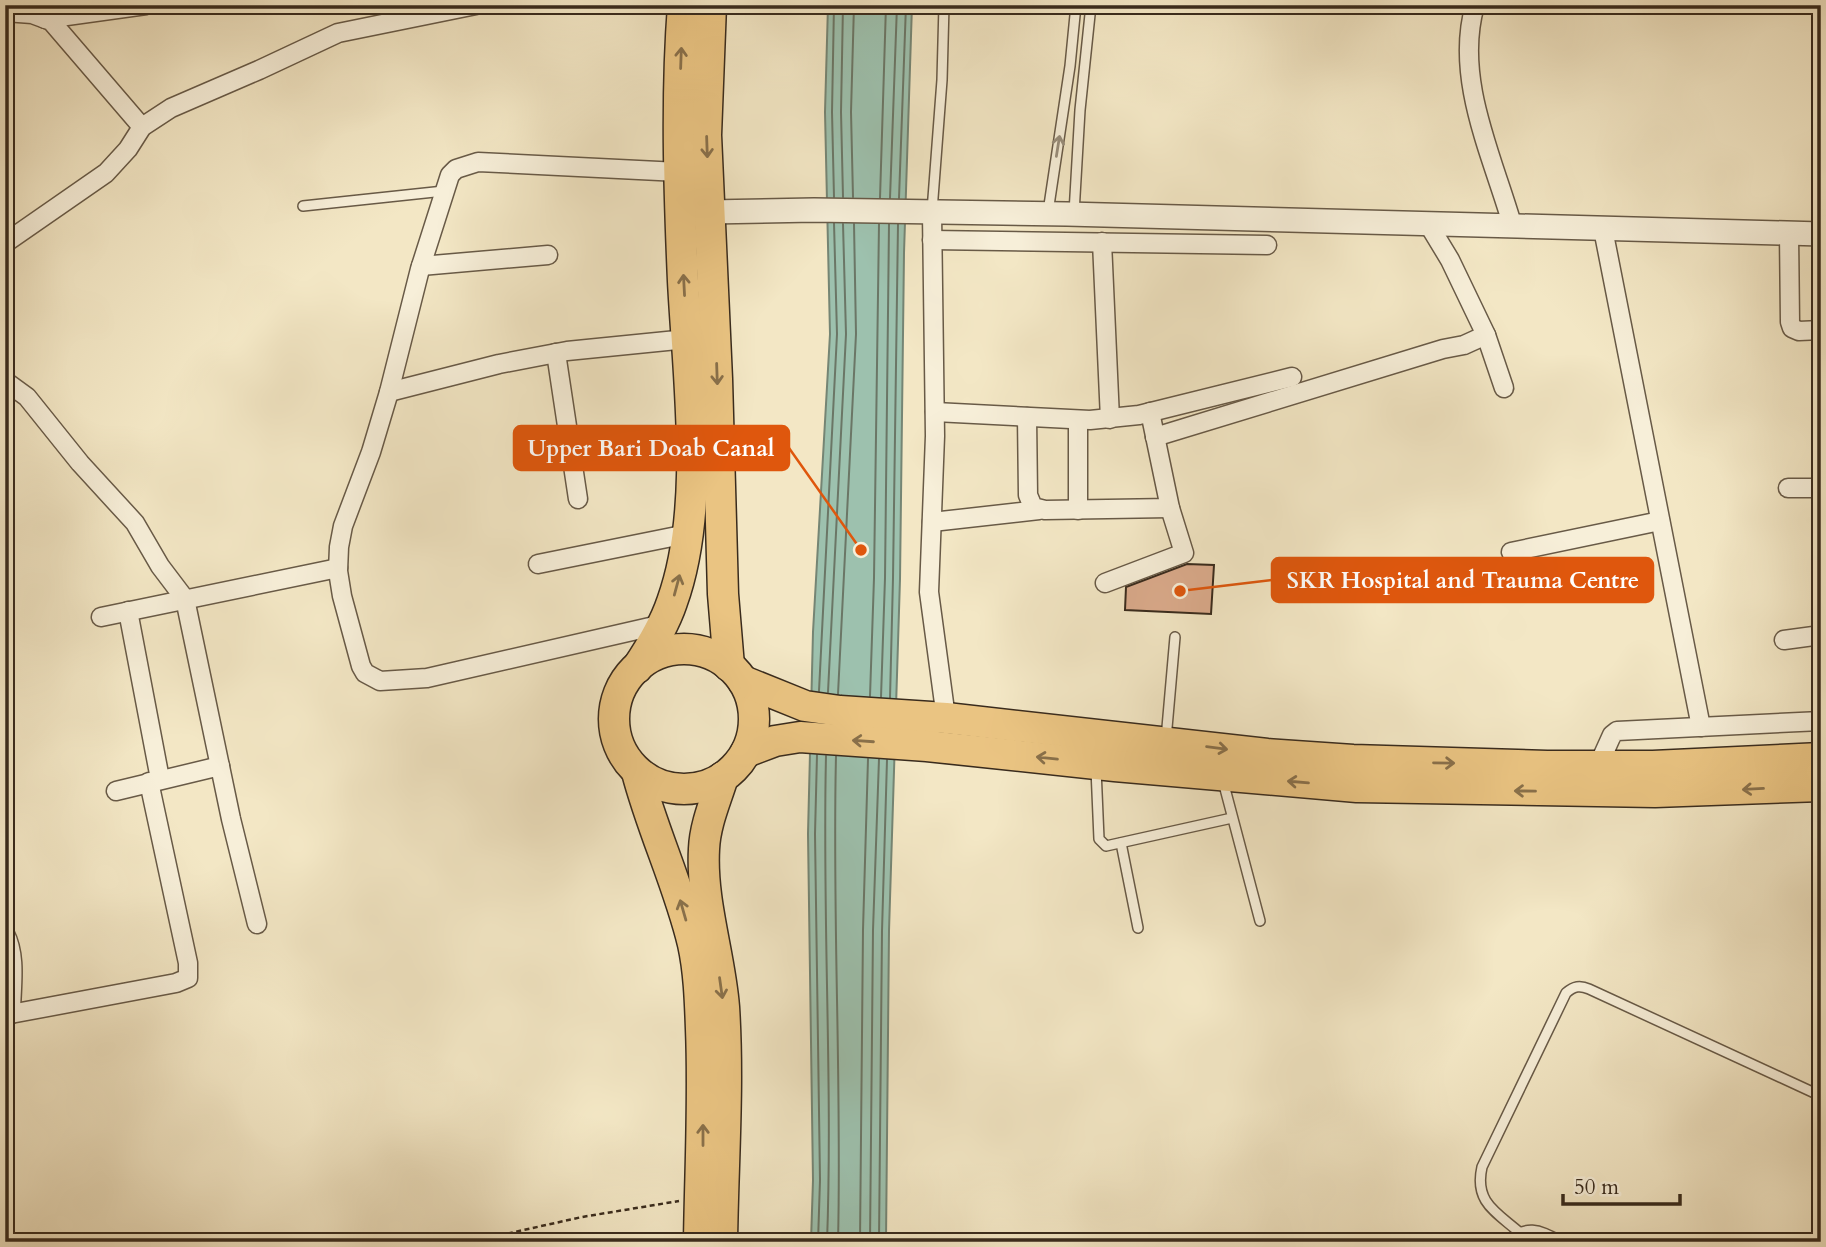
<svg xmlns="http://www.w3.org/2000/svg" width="1826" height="1247" font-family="Cardo,serif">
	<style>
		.water { fill: #9dc1ae; stroke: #758574; stroke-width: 2 }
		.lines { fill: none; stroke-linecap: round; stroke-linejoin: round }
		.shore { stroke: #6b7666; stroke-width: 2 }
		.building { fill: #dbab8c; stroke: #392b1d; stroke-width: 2 }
		.service-casing { stroke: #685a47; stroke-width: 12 }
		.minor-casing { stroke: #685a47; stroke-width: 21 }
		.tertiary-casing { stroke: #685a47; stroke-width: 26 }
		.trunk-casing { stroke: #392b1d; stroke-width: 33 }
		.path { stroke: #392b1d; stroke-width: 2.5; stroke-dasharray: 5 3.5; stroke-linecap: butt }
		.service { stroke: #f7efd9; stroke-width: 9 }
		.minor { stroke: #f7efd9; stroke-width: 18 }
		.tertiary { stroke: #f7efd9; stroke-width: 23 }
		.trunk { stroke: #eac482; stroke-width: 30 }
		.oneway { stroke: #89704a }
		.oneway2 { stroke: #988d7b }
		.leader { fill: none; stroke: #df570d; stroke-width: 2.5 }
		.callout-dot { fill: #df570d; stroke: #f7efd9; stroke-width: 2.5 }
		.callout { fill: #df570d; stroke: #df570d; stroke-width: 2.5 }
		.callout-label { font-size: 23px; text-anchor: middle; font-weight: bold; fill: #fff }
	</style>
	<rect width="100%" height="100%" fill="#f3e7c5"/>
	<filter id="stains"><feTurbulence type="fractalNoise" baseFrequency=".00286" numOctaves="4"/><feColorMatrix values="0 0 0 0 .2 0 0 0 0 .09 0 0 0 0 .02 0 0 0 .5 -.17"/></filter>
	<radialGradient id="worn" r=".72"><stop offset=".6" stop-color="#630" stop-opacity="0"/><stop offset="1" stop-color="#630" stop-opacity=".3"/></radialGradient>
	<polygon class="water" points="828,5 912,5 904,253 900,579 889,931 886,1242 811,1242 813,1180 808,834 813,632 830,334 825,112"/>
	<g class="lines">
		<g class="shore">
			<polyline points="834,197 832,112 834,5"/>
			<polyline points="843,197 841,112 843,5"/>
			<polyline points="853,197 851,112 854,5"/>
			<polyline points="880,198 886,5"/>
			<polyline points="890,198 897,5"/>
			<polyline points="899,198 906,5"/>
			<polyline points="819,691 837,334 834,223"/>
			<polyline points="828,692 846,334 843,224"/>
			<polyline points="838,694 856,334 854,224"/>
			<polyline points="870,696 874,578 879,224"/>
			<polyline points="881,697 885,578 889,224"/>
			<polyline points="890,698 893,578 898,224"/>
			<polyline points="817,755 815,834 820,1180 818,1242"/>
			<path d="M 826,756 C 822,918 833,1080 827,1242"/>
			<path d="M 836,756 C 832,918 842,1080 838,1242"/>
			<polyline points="860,1242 863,930 868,759"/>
			<polyline points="870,1242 873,930 879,759"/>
			<polyline points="879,1242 882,931 887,760"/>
		</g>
	</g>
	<polygon class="building" points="1187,564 1214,565 1211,614 1125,610 1126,587"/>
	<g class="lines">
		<g class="service-casing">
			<g id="service">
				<polyline points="303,206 444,191"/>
				<polyline points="932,211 942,80 944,5"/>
				<polyline points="1048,212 1070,66 1076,5"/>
				<polyline points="1074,213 1080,110 1091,5"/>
				<polyline points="1166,739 1175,637"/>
				<polyline points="1096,769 1099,839 1106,846 1232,818"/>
				<polyline points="1223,781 1260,921"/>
				<polyline points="1121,843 1138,928"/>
				<path d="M 1519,1232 C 1496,1212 1474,1202 1482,1167 L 1566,993 C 1574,986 1580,985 1589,989 L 1821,1096"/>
				<path d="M 1505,1242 C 1528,1223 1539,1230 1563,1242"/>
			</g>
		</g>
		<g class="minor-casing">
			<g id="minor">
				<path d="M 1475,5 C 1454,78 1492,155 1512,224"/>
				<polyline points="5,12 32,14 51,21 142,127"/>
				<polyline points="45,19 146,5"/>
				<polyline points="932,213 935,436 929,592 946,718"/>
				<polyline points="1603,229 1701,727"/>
				<polyline points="1789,233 1790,322 1792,328 1799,331 1821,330"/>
				<polyline points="932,240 1267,245"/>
				<polyline points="1102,242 1110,419"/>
				<polyline points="5,243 106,173 128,149 142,127 171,108 259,70 338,33 476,5"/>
				<polyline points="421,266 548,255"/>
				<polyline points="1486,335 1504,388"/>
				<polyline points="556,353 578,499"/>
				<polyline points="5,381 27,397 80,463 135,523 160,566 185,599 231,819 257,924"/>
				<polyline points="389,392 499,364 567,351 687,339"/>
				<polyline points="935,412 1090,420 1139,415 1292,377"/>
				<polyline points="1027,417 1028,495 1033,507 1045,510 1170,508 1150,412"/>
				<polyline points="1155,437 1443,349 1464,345 1486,335 1450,260 1427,222"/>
				<polyline points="1788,488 1821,488"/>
				<polyline points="1078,510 1078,420"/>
				<polyline points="932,522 1039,510"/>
				<polyline points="1511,552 1660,521"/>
				<polyline points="538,564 687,534"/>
				<polyline points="1105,583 1184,553 1170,508"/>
				<polyline points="128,611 160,779"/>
				<polyline points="101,617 338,568"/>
				<polyline points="663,624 427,678 380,681 365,673 361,666 342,596 338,571 339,547 343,526 371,452 389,392 420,269 450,175 456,169 478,162 679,172"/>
				<polyline points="1784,640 1821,635"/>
				<polyline points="1598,766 1612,735 1617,731 1821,721"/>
				<polyline points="116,791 220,766"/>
				<path d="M 5,934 C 17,957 11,988 11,1014"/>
				<polyline points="5,1015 176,983 188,978 188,963 149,782"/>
			</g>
		</g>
		<g class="tertiary-casing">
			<polyline id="tertiary" points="709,212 814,210 1067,214 1821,234"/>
		</g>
		<g class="trunk-casing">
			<g id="trunk">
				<polyline points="711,5 706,135 717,379 723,594 729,666"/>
				<circle cx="684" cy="719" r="70"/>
				<path d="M 637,668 C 651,647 664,626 672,602 C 706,508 688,380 683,281 C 679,189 676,97 683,5"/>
				<polyline points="743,681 805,706 840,711 946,718 1267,754 1353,760 1547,766 1653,766 1821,758"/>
				<polyline points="746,752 775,741 800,737 927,746 1115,766 1357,787 1655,792 1821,786"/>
				<path d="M 637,772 C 652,830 679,885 693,944 C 699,971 700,1001 701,1029 C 704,1100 700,1170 699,1242"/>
				<path d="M 722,1242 C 723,1164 729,1086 724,1007 C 720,955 701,902 704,849 C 705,824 716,800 723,777"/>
			</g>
		</g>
		<polyline class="path" points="483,1239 582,1217 679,1201"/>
		<use href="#service" class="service"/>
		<use href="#minor" class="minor"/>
		<use href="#tertiary" class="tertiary"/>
		<use href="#trunk" class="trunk"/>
	</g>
	<defs><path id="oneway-shaft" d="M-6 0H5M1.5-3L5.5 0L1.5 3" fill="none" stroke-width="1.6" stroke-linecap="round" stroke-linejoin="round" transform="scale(1.75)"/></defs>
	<g class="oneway">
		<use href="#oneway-shaft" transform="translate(681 58) rotate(-88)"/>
		<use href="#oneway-shaft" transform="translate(707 147) rotate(88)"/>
		<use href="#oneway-shaft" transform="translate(684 285) rotate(-93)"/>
		<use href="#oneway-shaft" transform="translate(717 374) rotate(88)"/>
		<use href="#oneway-shaft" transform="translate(677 585) rotate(-75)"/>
		<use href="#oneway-shaft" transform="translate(863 741) rotate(-176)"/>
		<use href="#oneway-shaft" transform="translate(1217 748) rotate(7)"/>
		<use href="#oneway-shaft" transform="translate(1047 758) rotate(-174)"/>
		<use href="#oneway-shaft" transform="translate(1444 763) rotate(1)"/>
		<use href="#oneway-shaft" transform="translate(1298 782) rotate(-175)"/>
		<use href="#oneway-shaft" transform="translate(1753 789) rotate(177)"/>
		<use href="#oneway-shaft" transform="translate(1525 791) rotate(-179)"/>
		<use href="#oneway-shaft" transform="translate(683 910) rotate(-106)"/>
		<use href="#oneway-shaft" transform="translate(721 988) rotate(82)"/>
		<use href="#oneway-shaft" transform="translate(703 1135) rotate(-90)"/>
	</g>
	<use class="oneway2" href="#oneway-shaft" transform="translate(1058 146) rotate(-81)"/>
	<path class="leader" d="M861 550L789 448M1180 591L1272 580"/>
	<g class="callout-dot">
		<circle cx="861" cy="550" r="7"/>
		<circle cx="1180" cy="591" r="7"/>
	</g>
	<g class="callout">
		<rect x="514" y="426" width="275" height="44" rx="7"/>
		<rect x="1272" y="558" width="381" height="44" rx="7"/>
	</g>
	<g class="callout-label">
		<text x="651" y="456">Upper Bari Doab Canal</text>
		<text x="1463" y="588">SKR Hospital and Trauma Centre</text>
	</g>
	<rect width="1826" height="1247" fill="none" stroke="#f3e7c5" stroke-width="28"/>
	<rect x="7" y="7" width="1812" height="1233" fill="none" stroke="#392b1d" stroke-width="3.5"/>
	<rect x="14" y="14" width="1798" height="1219" fill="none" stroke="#392b1d" stroke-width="2"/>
	<path d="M1563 1194v10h117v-10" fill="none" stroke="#392b1d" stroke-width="3.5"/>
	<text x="1574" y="1194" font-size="21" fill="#392b1d" stroke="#f7efd9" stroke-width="5" paint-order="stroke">50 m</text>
	<rect width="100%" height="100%" filter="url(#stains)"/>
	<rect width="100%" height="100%" fill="url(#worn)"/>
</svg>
